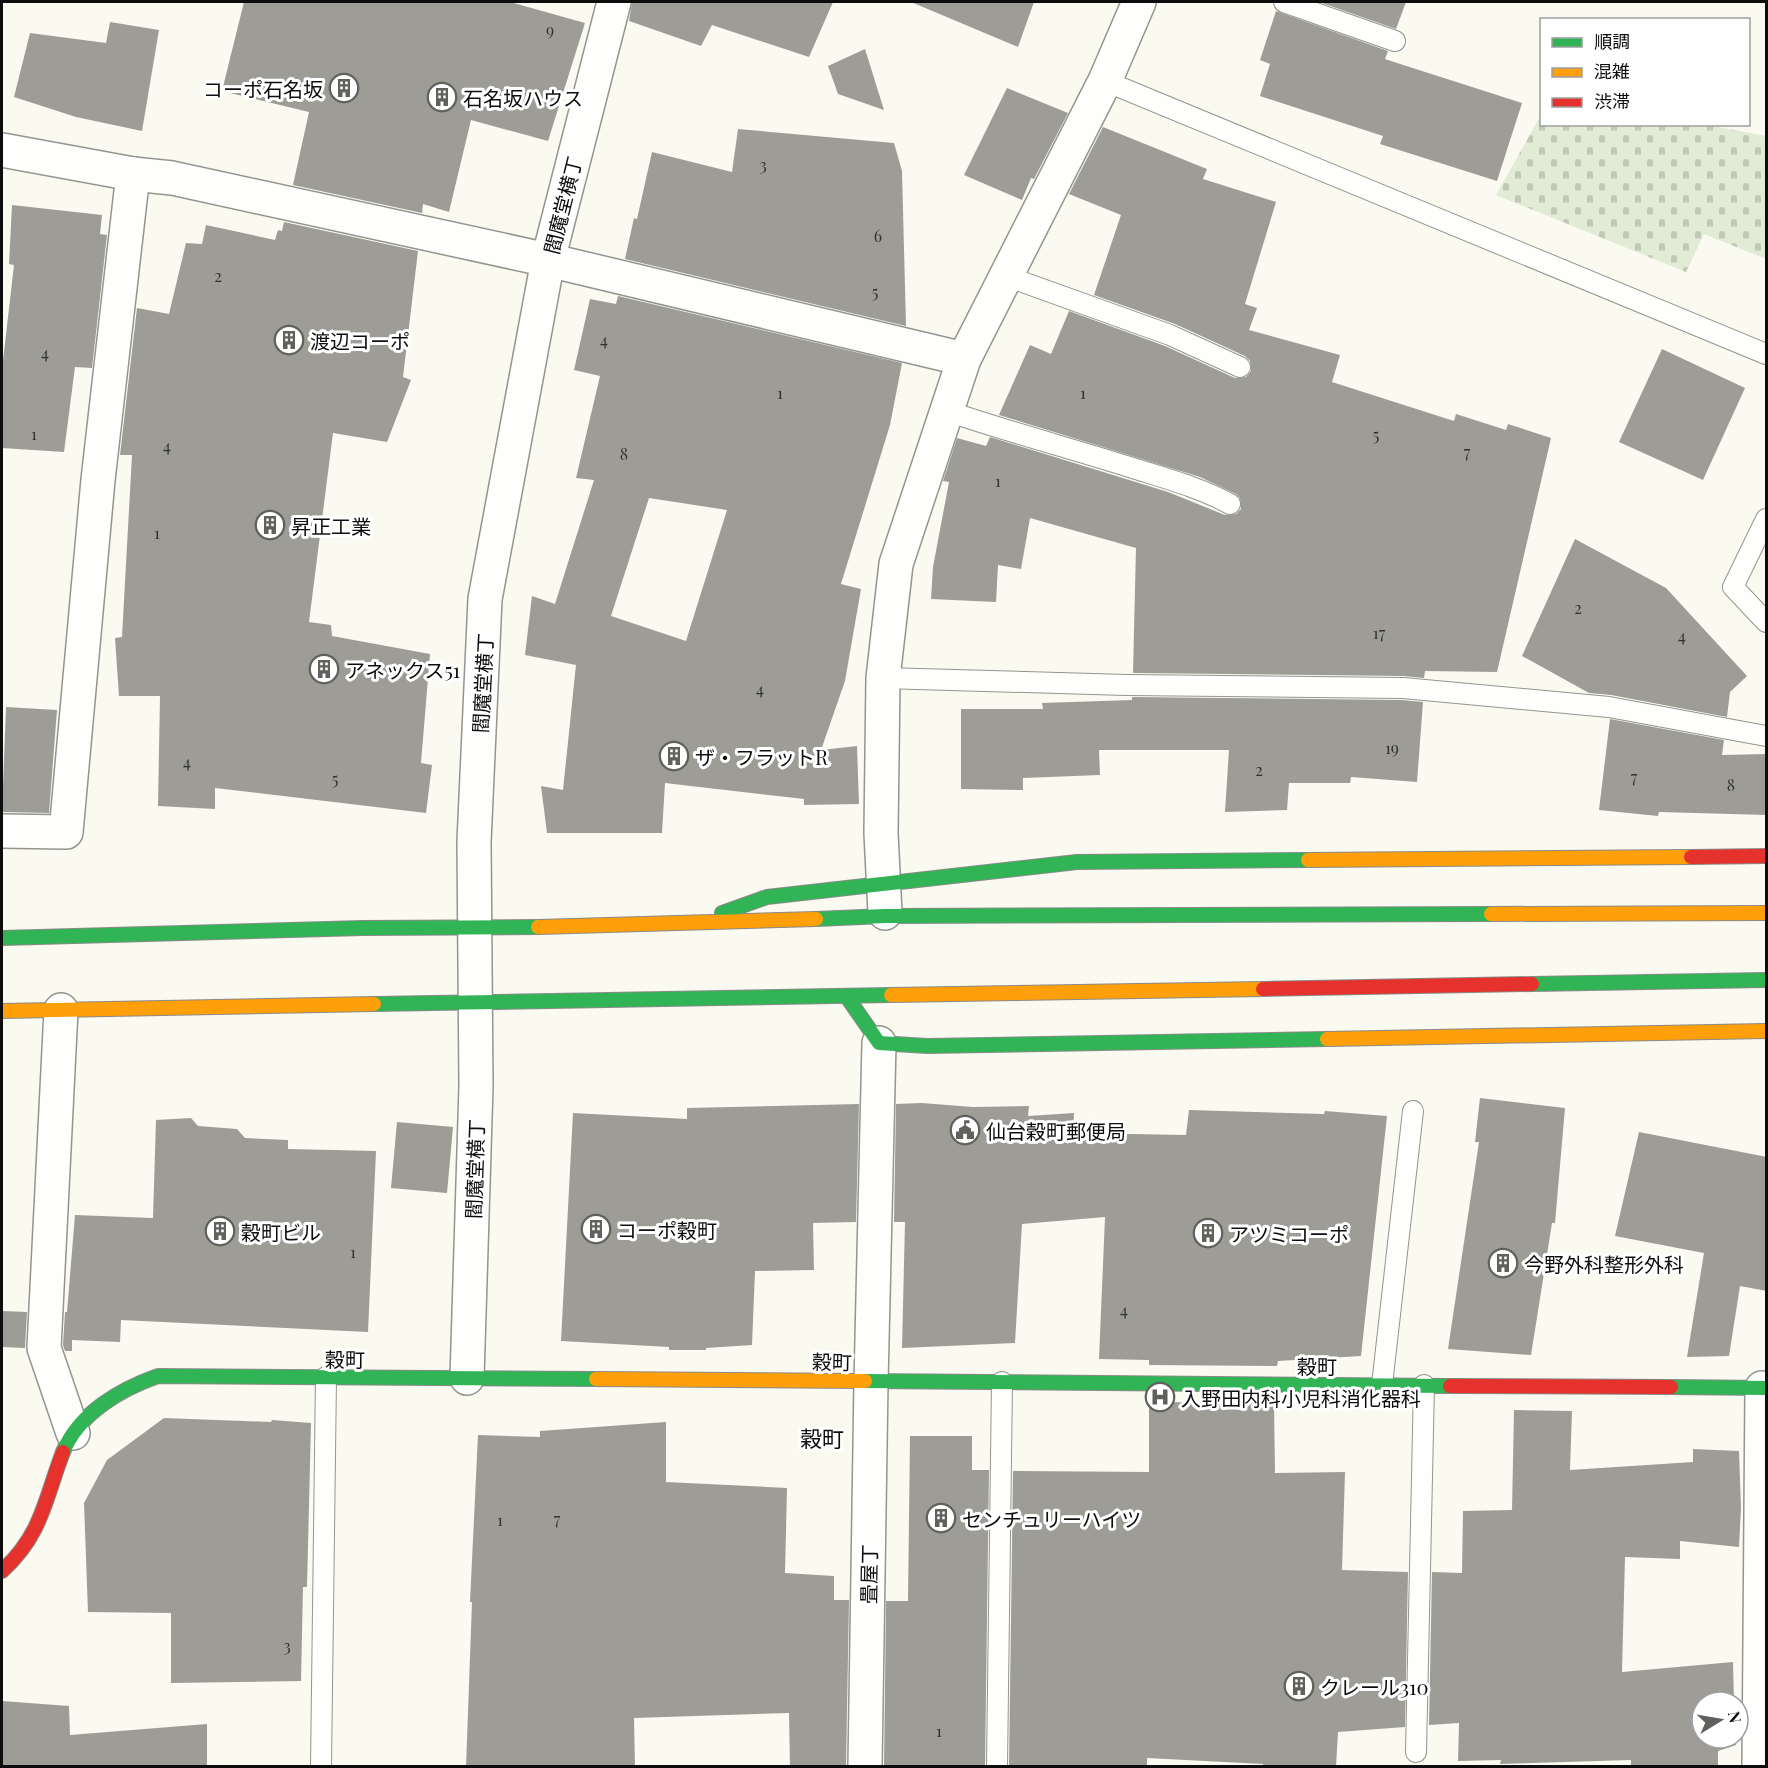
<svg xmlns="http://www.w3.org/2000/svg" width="1768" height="1768" font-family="'Playfair Display','Noto Sans JP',serif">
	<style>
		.cemetery { fill: url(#cemetery-stones) }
		.building { fill: #9d9c97; fill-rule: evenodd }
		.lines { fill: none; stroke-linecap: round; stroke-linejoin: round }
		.lane-casing { stroke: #949490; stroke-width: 22 }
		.street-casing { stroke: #949490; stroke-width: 36 }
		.fast-casing { stroke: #8a8a86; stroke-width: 16 }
		.slow-casing { stroke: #8a8a86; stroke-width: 16 }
		.jam-casing { stroke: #8a8a86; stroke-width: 16 }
		.lane { stroke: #fefefd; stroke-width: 20 }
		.street { stroke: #fefefd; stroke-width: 33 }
		.fast { stroke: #30b455; stroke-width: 14 }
		.slow { stroke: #ff9f0a; stroke-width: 14 }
		.jam { stroke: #e5322d; stroke-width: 14 }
		.labels { text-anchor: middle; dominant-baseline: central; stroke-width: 6; stroke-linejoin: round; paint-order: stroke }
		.number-label { font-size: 16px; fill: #313130 }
		.poi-label { font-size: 20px; fill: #0d0d0d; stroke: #fff; text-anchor: start }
		.street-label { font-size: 20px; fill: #0d0d0d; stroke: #fff }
		.quarter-label { font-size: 22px; fill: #0d0d0d; stroke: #fff }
	</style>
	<defs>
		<pattern id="cemetery-stones" width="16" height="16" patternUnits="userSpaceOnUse" patternTransform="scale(1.5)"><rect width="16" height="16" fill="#e2ebd6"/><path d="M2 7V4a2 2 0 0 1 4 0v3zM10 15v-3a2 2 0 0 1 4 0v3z" fill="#c1c8b6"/></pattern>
	</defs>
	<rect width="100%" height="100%" fill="#fafaf1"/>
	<polygon class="cemetery" points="1541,115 1542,124 1707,125 1766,136 1766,259 1704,234 1686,272 1496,195"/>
	<g class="building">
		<polygon points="244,2 510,2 585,23 548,141 471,120 449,212 423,204 422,213 293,185 309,112 222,91"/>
		<polygon points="632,2 833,2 809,57 712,25 701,46 629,21"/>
		<polygon points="911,2 1034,2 1018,47"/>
		<polygon points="1319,2 1406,2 1396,29"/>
		<polygon points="1276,11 1388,51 1385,59 1394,62 1522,103 1497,181 1380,144 1383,136 1260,96 1270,64 1260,60"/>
		<polygon points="110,22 159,30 142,131 76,117 14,97 30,33 106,43"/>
		<polygon points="865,49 884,110 838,94 828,66"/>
		<polygon points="1007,88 1068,113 1034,179 1031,178 1022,200 964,175"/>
		<polygon points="1103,127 1207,169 1203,179 1276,202 1245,304 1257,308 1249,330 1340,355 1332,382 1454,421 1456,414 1506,430 1508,424 1551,438 1497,672 1425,671 1424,678 1403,676 1133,673 1136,548 1030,518 1021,569 998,565 996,602 931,599 933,567 949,482 943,481 957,438 986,446 990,437 1168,492 1225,515 1236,514 1241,509 1240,498 1236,494 1200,477 999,415 1030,345 1051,354 1069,311 1165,346 1235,378 1246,377 1251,371 1250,361 1245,356 1175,324 1094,295 1121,215 1069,194"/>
		<polygon points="738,129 894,143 902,171 906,326 625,259 634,218 637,219 652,152 732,172"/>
		<polygon points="12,205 102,215 100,234 107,235 92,368 75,367 64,452 2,448 2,369 14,265 9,264"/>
		<polygon points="284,222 418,251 403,377 411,380 387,442 333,433 309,622 331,625 332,636 430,654 421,763 432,765 426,813 215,788 215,809 158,806 160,696 119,696 115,638 122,637 132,455 120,455 137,308 169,314 186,243 202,244 206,225 275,240 278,230 282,231"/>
		<path d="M 618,296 L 902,363 L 890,425 L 841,584 L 861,589 L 845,681 L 821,750 L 857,746 L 859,804 L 804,805 L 804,799 L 665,783 L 662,833 L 547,833 L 541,786 L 563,790 L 576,665 L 525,655 L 532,596 L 555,604 L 594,480 L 576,478 L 600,376 L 574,370 L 590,299 L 616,304 ZM 649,498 L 727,510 L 686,641 L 611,616 Z"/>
		<polygon points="1662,349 1745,388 1703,480 1619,442"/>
		<polygon points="1575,539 1666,588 1747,676 1730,692 1727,717 1611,695 1589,693 1522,656"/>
		<polygon points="1132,697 1402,700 1423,702 1417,782 1351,777 1350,783 1289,783 1287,810 1225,812 1229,750 1099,750 1100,775 1023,778 1023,790 961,789 961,709 1043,709 1042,703 1132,700"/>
		<polygon points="6,707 57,710 49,813 2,812"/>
		<polygon points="1610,719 1724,740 1722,755 1767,754 1767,815 1659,812 1658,816 1599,810"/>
		<polygon points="1480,1098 1565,1108 1555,1223 1552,1223 1531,1355 1448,1349 1479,1142 1475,1142"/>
		<polygon points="922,1103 973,1107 1029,1106 1028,1116 1074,1113 1073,1133 1186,1135 1189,1110 1324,1114 1325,1111 1387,1116 1361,1356 1278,1361 1277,1366 1149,1365 1149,1360 1099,1359 1105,1217 1022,1224 1015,1343 902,1348 905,1222 894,1222 896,1104"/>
		<polygon points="859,1104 856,1222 813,1223 814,1270 755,1271 752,1345 706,1348 706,1350 669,1350 669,1347 561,1341 573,1113 687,1119 687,1108"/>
		<polygon points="191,1118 198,1126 237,1129 245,1138 288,1140 288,1149 376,1151 368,1332 121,1320 120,1342 72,1340 72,1351 65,1351 63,1345 65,1312 67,1312 75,1215 153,1218 156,1120"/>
		<polygon points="397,1122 453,1127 447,1193 391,1188"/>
		<polygon points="1639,1132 1767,1157 1767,1291 1740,1286 1729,1356 1687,1357 1704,1253 1615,1236"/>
		<polygon points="2,1311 27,1312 25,1348 2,1347"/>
		<polygon points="1149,1402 1274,1403 1275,1473 1345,1472 1342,1570 1408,1572 1405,1727 1338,1732 1336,1767 1263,1767 1263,1764 1147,1758 1147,1767 1009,1767 1013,1471 1149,1472"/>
		<polygon points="1514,1410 1572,1411 1570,1470 1693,1462 1693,1449 1739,1451 1741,1508 1739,1547 1680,1541 1680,1559 1625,1557 1622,1672 1733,1662 1734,1702 1702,1702 1702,1738 1736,1738 1736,1745 1718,1751 1718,1767 1631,1767 1631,1760 1500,1764 1501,1760 1458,1761 1459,1723 1429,1725 1432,1572 1462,1573 1463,1511 1512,1510"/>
		<polygon points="164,1418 271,1422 272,1420 311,1423 307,1587 303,1587 301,1681 171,1683 171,1613 88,1612 84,1503 107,1460"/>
		<polygon points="666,1422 666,1482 787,1488 785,1573 834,1576 834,1600 849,1600 846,1767 790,1767 789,1713 634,1718 635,1767 466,1767 472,1602 470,1602 478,1435 540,1437 540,1431"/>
		<polygon points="910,1436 972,1436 972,1470 989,1470 985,1767 884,1767 886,1601 908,1601"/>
		<polygon points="2,1701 69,1706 70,1735 207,1724 207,1767 2,1767"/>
	</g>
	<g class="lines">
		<g class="lane-casing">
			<g id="lane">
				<polyline points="1284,2 1395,41"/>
				<polyline points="1105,81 1766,354"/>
				<polyline points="1006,276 1170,335 1240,367"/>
				<path d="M 947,411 C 1009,432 1073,449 1136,469 C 1168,479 1201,488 1230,504"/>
				<polyline points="1766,519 1733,587 1766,622"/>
				<polyline points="883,678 1127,685 1403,688 1609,707 1766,736"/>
				<polyline points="1382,1385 1413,1111"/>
				<polyline points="1416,1752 1424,1385"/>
				<polyline points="321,1766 326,1377"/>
				<polyline points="997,1766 1002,1382"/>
			</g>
		</g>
		<g class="street-casing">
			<g id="street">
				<polyline points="2,150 133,174 172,178 548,260 964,359"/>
				<polyline points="2,831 66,832 98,480 133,174"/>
				<polyline points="885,913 881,833 883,678 896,564 964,359 1105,81 1139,2"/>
				<polyline points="61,1010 44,1348 73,1433"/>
				<polyline points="467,1378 476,1086 474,842 485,599 548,260 614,2"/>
				<polyline points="865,1766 871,1382 879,1043"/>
				<polyline points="1759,1766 1762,1388"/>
			</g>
		</g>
		<g class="fast-casing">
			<g id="fast">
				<polyline points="722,913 767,897 1077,862 1308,860"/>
				<polyline points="816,919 885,916 1491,914"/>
				<polyline points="2,938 363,928 538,927"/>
				<polyline points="1532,984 1766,980"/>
				<polyline points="847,997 879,1043 927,1046 1327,1039"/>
				<polyline points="374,1004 891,995"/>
				<polyline points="865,1381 1450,1386"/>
				<polyline points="1671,1387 1766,1388"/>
				<path d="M 63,1452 C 79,1413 121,1389 158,1376 L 596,1379"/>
			</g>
		</g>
		<g class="slow-casing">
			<g id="slow">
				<polyline points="1308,860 1691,857"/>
				<polyline points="1491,914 1766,913"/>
				<polyline points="538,927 816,919"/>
				<polyline points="891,995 1263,989"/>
				<polyline points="2,1011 374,1004"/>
				<polyline points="1327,1039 1766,1031"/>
				<polyline points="596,1379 865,1381"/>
			</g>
		</g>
		<g class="jam-casing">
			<g id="jam">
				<polyline points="1691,857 1766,856"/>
				<polyline points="1263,989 1532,984"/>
				<polyline points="1450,1386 1671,1387"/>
				<path d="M 2,1571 C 42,1535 45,1499 63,1452"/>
			</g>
		</g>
		<use href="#lane" class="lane"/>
		<use href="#street" class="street"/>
		<use href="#fast" class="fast"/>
		<use href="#slow" class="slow"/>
		<use href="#jam" class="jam"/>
	</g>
	<defs>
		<g id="building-ring" transform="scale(1.5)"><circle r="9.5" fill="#fff" stroke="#60605d" stroke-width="1.5"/><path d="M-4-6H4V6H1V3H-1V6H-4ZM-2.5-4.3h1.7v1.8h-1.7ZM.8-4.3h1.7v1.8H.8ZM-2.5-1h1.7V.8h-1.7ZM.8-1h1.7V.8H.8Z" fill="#60605d"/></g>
		<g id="civic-ring" transform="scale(1.5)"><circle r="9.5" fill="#fff" stroke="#60605d" stroke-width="1.5"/><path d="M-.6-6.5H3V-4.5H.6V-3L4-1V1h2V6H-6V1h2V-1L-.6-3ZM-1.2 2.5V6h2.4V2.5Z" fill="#60605d"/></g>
		<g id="hospital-ring" transform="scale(1.5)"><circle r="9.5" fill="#fff" stroke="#60605d" stroke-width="1.5"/><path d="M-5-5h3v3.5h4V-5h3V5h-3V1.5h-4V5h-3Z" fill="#60605d"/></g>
	</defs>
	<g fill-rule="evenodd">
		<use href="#building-ring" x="344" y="88"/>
		<use href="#building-ring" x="442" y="97"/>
		<use href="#building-ring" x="289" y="340"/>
		<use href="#building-ring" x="270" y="525"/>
		<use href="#building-ring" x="324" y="669"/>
		<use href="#building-ring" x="674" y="756"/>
		<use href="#civic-ring" x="965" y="1130"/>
		<use href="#building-ring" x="596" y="1229"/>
		<use href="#building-ring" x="220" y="1231"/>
		<use href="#building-ring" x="1208" y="1233"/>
		<use href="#building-ring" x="1503" y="1263"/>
		<use href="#hospital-ring" x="1160" y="1397"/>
		<use href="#building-ring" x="941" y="1518"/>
		<use href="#building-ring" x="1299" y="1686"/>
	</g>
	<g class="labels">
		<g class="number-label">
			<text x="550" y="29">9</text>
			<text x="763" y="164">3</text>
			<text x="878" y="235">6</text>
			<text x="218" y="275">2</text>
			<text x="875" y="291">5</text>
			<text x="604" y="339">4</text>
			<text x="45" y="352">4</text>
			<text x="780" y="392">1</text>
			<text x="1083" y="392">1</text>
			<text x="34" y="433">1</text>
			<text x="1376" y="434">5</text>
			<text x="167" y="445">4</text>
			<text x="1467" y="451">7</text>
			<text x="624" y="453">8</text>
			<text x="998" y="480">1</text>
			<text x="157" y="532">1</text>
			<text x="1578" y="607">2</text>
			<text x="1379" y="632">17</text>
			<text x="1682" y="635">4</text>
			<text x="760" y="688">4</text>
			<text x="1392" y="747">19</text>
			<text x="187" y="761">4</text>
			<text x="1259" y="769">2</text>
			<text x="1634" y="776">7</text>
			<text x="335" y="778">5</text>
			<text x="1731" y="784">8</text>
			<text x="353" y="1251">1</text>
			<text x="1124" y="1309">4</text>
			<text x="557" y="1518">7</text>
			<text x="500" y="1519">1</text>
			<text x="287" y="1645">3</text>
			<text x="939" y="1730">1</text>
		</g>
		<g class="poi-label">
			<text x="323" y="88" text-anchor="end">コーポ石名坂</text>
			<text x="463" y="97">石名坂ハウス</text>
			<text x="310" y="340">渡辺コーポ</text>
			<text x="291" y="525">昇正工業</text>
			<text x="345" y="669">アネックス51</text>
			<text x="695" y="756">ザ・フラットR</text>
			<text x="986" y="1130">仙台穀町郵便局</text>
			<text x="617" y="1229">コーポ穀町</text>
			<text x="241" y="1231">穀町ビル</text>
			<text x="1229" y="1233">アツミコーポ</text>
			<text x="1524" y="1263">今野外科整形外科</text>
			<text x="1181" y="1397">入野田内科小児科消化器科</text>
			<text x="962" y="1518">センチュリーハイツ</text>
			<text x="1320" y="1686">クレール310</text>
		</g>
		<g class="street-label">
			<text transform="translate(562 205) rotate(-76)">閻魔堂横丁</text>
			<text transform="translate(482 683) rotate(-87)">閻魔堂横丁</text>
			<text transform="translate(474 1169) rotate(-88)">閻魔堂横丁</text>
			<text x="345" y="1358">穀町</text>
			<text transform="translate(832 1361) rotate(1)">穀町</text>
			<text x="1317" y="1365">穀町</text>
			<text transform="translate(868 1574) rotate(-89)">畳屋丁</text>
		</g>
		<g class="quarter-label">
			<text x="822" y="1438">穀町</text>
		</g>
	</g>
	<rect width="1768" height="1768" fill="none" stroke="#0d0d0d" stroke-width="6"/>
	<rect x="1540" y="18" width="210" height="108" fill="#ffffff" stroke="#9e9e9e" stroke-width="1.5"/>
	<rect x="1552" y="38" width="30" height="9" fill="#30b455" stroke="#9e9e9e" stroke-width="1.5"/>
	<text x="1594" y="48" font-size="18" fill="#0d0d0d">順調</text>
	<rect x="1552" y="68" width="30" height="9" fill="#ff9f0a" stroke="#9e9e9e" stroke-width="1.5"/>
	<text x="1594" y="78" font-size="18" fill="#0d0d0d">混雑</text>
	<rect x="1552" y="98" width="30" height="9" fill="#e5322d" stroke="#9e9e9e" stroke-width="1.5"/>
	<text x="1594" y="108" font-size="18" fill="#0d0d0d">渋滞</text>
	<g transform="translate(1720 1720) rotate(79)"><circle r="28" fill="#ffffff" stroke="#9e9e9e" stroke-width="1.5"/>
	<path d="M0-4.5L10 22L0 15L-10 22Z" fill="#60605d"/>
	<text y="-9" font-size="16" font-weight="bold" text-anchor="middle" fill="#0d0d0d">N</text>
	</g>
</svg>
